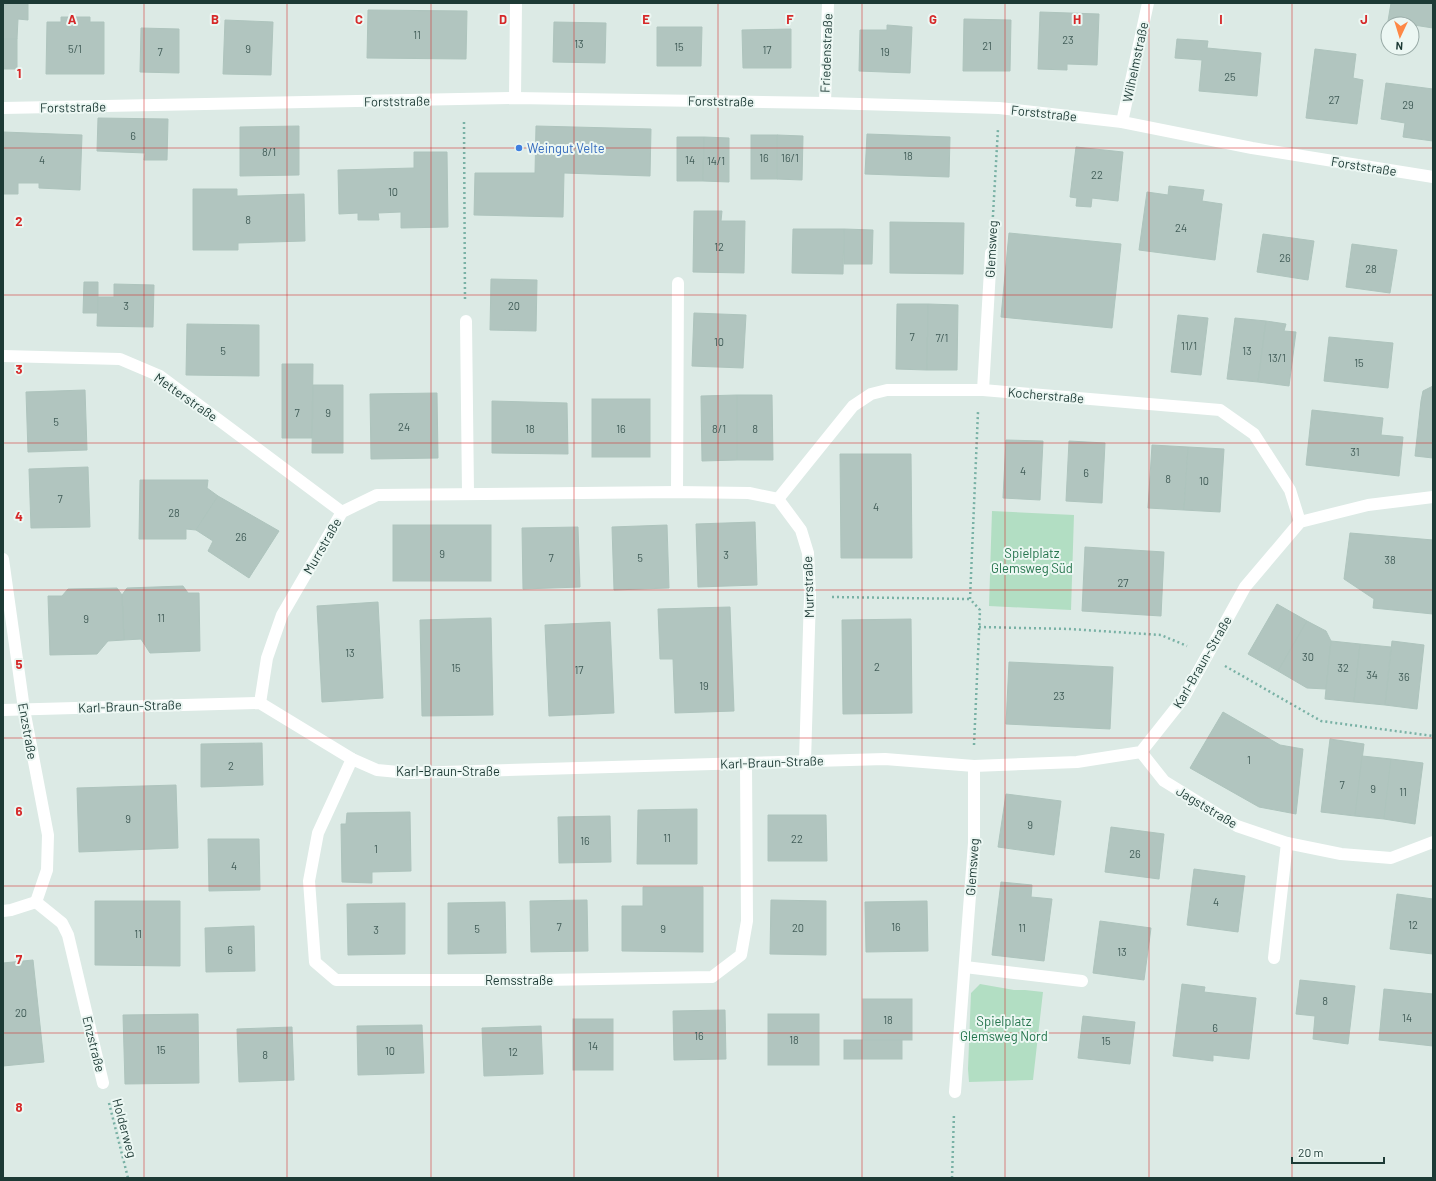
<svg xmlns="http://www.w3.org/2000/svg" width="1436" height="1181" font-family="Barlow,sans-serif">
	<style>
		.green { fill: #b2dec3 }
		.building { fill: #b1c5bf; stroke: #aec4bd }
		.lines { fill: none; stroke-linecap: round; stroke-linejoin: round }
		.path { stroke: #79b1a5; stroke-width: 2.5; stroke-dasharray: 2 3; stroke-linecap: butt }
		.lane { stroke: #fff; stroke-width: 12 }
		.street { stroke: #fff; stroke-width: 12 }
		.grid { fill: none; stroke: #d62828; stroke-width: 1; stroke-opacity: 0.55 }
		.shop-dot { fill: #3f7fe0; stroke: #ecf7f3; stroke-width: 1.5 }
		.labels { text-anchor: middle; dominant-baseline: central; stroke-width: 4; stroke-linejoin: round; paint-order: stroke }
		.number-label { font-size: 11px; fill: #425d58 }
		.street-label { font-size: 13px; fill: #1d3a35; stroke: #ecf7f3 }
		.shop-label { font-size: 13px; fill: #366cbe; stroke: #ecf7f3; text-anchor: start }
		.park-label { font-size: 13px; fill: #24744c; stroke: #ecf7f3 }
		.grid-label { font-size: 13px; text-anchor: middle; font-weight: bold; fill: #d62828; stroke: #ecf7f3; stroke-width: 4; stroke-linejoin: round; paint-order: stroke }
	</style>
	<rect width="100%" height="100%" fill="#dceae5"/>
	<g class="green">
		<polygon points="992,511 1074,515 1071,610 989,606"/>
		<polygon points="980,984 1014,990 1025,990 1043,992 1033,1080 969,1082 968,1069 971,993"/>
	</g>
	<g class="building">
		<polygon points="3,3 28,3 28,20 18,19 17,39 3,39"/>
		<polygon points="1391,3 1433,3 1433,28 1388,21"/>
		<polygon points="368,10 467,11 466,59 367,58"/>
		<polygon points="1040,12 1099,14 1097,65 1067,64 1067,70 1038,69"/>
		<polygon points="61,17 90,17 90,22 104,22 104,74 46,74 47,22 61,22"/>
		<polygon points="964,19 1011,20 1010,71 963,71"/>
		<polygon points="225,20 273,22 271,75 223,74"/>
		<polygon points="554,22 606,23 605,63 553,62"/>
		<polygon points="887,25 912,27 910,73 859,71 860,30 887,30"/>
		<polygon points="657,27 702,27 701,66 657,66"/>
		<polygon points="141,28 179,29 179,73 140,72"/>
		<polygon points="791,29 791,68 743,68 742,30"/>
		<rect x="3" y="39" width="14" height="30"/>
		<polygon points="1177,39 1208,41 1207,48 1261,53 1257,96 1199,91 1202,60 1175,58"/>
		<polygon points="1315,49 1356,54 1353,78 1363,80 1357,124 1306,118"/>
		<polygon points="1386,83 1433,89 1433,141 1403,137 1405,123 1381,119"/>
		<polygon points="98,118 168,119 167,160 144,160 145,153 97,151"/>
		<polygon points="299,126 299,175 240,176 240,127"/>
		<polygon points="536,126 651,129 650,176 564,173 563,217 474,215 475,173 535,173"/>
		<polygon points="3,132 82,135 80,190 39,188 39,183 18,183 18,194 3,194"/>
		<polygon points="867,134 950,137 949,177 865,174"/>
		<rect x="751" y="135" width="26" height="44"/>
		<polygon points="777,135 803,136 802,180 777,179"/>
		<polygon points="677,137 704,137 703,181 677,181"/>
		<polygon points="704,137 729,138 729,182 703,181"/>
		<polygon points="1076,147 1123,152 1118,201 1092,198 1091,207 1076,206 1077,198 1070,197"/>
		<polygon points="414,152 447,152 448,227 401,228 401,212 378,213 379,220 358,220 358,213 339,214 338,170 414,168"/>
		<polygon points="1169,186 1204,190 1202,201 1222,204 1215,260 1139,250 1147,192 1168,195"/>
		<polygon points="193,189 237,189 237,196 304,194 305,241 238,243 238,250 193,250"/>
		<polygon points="694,211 722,211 721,221 745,221 744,273 693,272"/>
		<polygon points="890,222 964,223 963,274 890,273"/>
		<polygon points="793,229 844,229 843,274 792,273"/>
		<polygon points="844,229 873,230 872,264 844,264"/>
		<polygon points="1009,233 1121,244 1112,328 1001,317"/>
		<polygon points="1263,234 1314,241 1308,280 1257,272"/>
		<polygon points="1352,244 1397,250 1390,293 1346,287"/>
		<polygon points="491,279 537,280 536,331 490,330"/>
		<polygon points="84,282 98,282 98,313 83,313"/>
		<polygon points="114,284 154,285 153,327 97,326 98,297 114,297"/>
		<polygon points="897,304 928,304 927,370 896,369"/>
		<polygon points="928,304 958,305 957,370 927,370"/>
		<polygon points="694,313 746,315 743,368 692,366"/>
		<polygon points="1178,315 1208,318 1201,375 1171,372"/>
		<polygon points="1235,318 1266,321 1258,382 1227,379"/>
		<polygon points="1266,321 1286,324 1284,331 1296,332 1289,386 1258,382"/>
		<polygon points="187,324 259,325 259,376 186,375"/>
		<polygon points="1329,337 1393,343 1388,388 1324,381"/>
		<polygon points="282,364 313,364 312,438 282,438"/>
		<polygon points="313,385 343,385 343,453 312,453"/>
		<polygon points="1433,386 1433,458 1415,456 1421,401 1423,391"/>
		<polygon points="85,390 87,450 28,452 26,392"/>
		<polygon points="437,393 438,458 371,459 370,394"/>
		<polygon points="737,395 737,460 702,461 701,396"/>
		<polygon points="737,395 772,395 773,460 737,460"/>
		<rect x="592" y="399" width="58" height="58"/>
		<polygon points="492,401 567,403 568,454 492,453"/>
		<polygon points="1312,410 1383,418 1381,435 1403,437 1399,476 1306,465"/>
		<polygon points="1006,440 1043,441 1040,500 1003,498"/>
		<polygon points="1069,441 1105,443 1102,503 1066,501"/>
		<polygon points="1152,445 1188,447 1184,510 1148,508"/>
		<polygon points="1188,447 1224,449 1220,512 1184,510"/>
		<polygon points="840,454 911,454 912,558 841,558"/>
		<polygon points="88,467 90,527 31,528 29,469"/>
		<polygon points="140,480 208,480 207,488 218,496 196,530 186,529 186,539 139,539"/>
		<polygon points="218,496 279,531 249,578 208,551 213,541 196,530"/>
		<polygon points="755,522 757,585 698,587 696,524"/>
		<rect x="393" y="525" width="98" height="56"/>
		<polygon points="667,525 669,588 614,590 612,527"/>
		<polygon points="578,527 580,587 523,589 522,528"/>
		<polygon points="1350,533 1433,540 1433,614 1373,608 1374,599 1344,579"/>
		<polygon points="1085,547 1164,552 1161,616 1082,611"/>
		<polygon points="183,586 188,593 199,593 200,651 150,653 141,639 124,640 122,595 127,588"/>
		<polygon points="117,588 122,595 124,640 108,641 97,654 50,655 48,596 62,596 68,589"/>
		<polygon points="378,602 383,698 322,702 317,606"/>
		<polygon points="1277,604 1307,621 1278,671 1248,654"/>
		<polygon points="730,607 734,711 675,713 673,659 660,659 658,609"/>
		<polygon points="491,618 493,715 422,716 420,620"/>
		<polygon points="911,619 912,713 843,714 842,620"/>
		<polygon points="1307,621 1326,631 1331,641 1326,689 1307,688 1278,671"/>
		<polygon points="610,622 614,713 549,716 545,625"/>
		<polygon points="1331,641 1360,644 1354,702 1325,699"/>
		<polygon points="1392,641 1424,645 1417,709 1385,705"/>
		<polygon points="1360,644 1391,647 1385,705 1354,702"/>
		<polygon points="1009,662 1113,667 1110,729 1006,724"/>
		<polygon points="1223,712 1280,745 1303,749 1296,814 1259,807 1190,768"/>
		<polygon points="1330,739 1364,744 1355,816 1321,812"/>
		<polygon points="262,743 263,785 201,787 201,744"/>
		<polygon points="1362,756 1391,759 1384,819 1355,816"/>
		<polygon points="1391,759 1423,763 1415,824 1384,819"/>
		<polygon points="176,785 178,848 79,852 77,788"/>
		<polygon points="1006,794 1061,801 1054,855 998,847"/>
		<polygon points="697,809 697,864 637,864 638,810"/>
		<polygon points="410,812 411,871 372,872 372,883 342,882 341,824 346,824 347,813"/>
		<polygon points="768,815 826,815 827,861 768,861"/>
		<polygon points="610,816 611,862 559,863 558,817"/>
		<polygon points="1111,827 1164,834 1159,879 1105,872"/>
		<polygon points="208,839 259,839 260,890 209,891"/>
		<polygon points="1194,869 1245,876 1238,932 1187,925"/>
		<polygon points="1001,882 1032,885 1031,897 1052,899 1044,961 992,955"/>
		<polygon points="643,887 703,887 703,952 622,951 622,906 643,906"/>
		<polygon points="1397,894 1433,899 1433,954 1390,949"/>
		<polygon points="587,900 588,951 531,952 530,901"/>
		<polygon points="771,900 826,901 826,955 770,954"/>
		<polygon points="95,901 180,901 180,966 95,965"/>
		<polygon points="927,901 928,951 866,952 865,902"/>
		<polygon points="505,902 506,953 448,954 448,903"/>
		<polygon points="405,903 405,954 348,955 347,904"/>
		<polygon points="1100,921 1151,928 1144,980 1093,973"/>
		<polygon points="254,926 255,971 206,972 205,928"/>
		<polygon points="33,960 44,1062 3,1066 3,963"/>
		<polygon points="1300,980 1355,986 1348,1044 1313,1039 1315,1016 1296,1014"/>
		<polygon points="1182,984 1205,987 1204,992 1256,998 1249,1059 1213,1055 1213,1061 1173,1056"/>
		<polygon points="1384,989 1433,994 1433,1046 1379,1040"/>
		<rect x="863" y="999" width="49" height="41"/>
		<polygon points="725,1010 726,1059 674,1060 673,1011"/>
		<polygon points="198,1014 199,1083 125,1084 123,1015"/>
		<rect x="768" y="1014" width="51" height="51"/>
		<polygon points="1083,1016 1135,1022 1130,1064 1078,1058"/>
		<rect x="573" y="1019" width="40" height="51"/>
		<polygon points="422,1025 424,1073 358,1075 357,1026"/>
		<polygon points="541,1026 543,1074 484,1076 482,1028"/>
		<polygon points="292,1027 294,1080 239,1082 237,1029"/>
		<rect x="844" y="1040" width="58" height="19"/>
	</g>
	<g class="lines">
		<g class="path">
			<polyline points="464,122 465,301"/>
			<polyline points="992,232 998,129"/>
			<polyline points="832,597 970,599"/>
			<polyline points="979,627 1070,629 1161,635 1187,646"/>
			<polyline points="1225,666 1321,721 1433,736"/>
			<polyline points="974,745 980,610 970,599 978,412"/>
			<polyline points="109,1103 128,1178"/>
			<polyline points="952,1178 954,1113"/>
		</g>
		<g class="lane">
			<polyline points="677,492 678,283"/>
			<polyline points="1274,958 1287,843"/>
		</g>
		<g class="street">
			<polyline points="515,98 516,3"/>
			<polyline points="825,103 828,3"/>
			<polyline points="3,108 515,98 825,103 999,108 1122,122 1252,148 1433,177"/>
			<polyline points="1122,122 1148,3"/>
			<polyline points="466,321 468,493"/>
			<polyline points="3,356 120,359 160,376 342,512"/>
			<polyline points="983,390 991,253"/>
			<polyline points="778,499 853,406 871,394 887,390 983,390 1220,410 1254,434 1290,490 1300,522"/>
			<polyline points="3,559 24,709 48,835 47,870 36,902"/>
			<polyline points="260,703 267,658 282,615 342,512 377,495 677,492 749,493 778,499 801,530 808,553 810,596 805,761"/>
			<polyline points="3,710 260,703 352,759 377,770 409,773 885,759 974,766 1077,762 1141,752 1183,699 1245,587 1300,522 1368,505 1433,497"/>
			<polyline points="1141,752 1164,781 1237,826 1287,843 1341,854 1391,858 1433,842"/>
			<polyline points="352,759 318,833 309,881 315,962 336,980 544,980 712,977 741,955 747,921 746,763"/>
			<polyline points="36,902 62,923 68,935 103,1083"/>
			<polyline points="3,911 11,910 36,902"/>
			<polyline points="965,967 1082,981"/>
			<polyline points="955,1092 974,843 974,766"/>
		</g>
	</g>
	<path class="grid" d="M 144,3 L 144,1178M 287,3 L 287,1178M 431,3 L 431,1178M 574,3 L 574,1178M 718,3 L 718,1178M 862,3 L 862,1178M 1005,3 L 1005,1178M 1149,3 L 1149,1178M 1292,3 L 1292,1178M 3,148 L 1433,148M 3,295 L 1433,295M 3,443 L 1433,443M 3,590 L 1433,590M 3,738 L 1433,738M 3,886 L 1433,886M 3,1033 L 1433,1033"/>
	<circle class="shop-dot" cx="519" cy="148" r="4"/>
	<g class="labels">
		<g class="number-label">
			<text x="417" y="34">11</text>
			<text x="1068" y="39">23</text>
			<text x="579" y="43">13</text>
			<text x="987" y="45">21</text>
			<text x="679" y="46">15</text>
			<text x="75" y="48">5/1</text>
			<text x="248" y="48">9</text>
			<text x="767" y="49">17</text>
			<text x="160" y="51">7</text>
			<text x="885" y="51">19</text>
			<text x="1230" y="76">25</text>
			<text x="1334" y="99">27</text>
			<text x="1408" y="104">29</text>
			<text x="133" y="135">6</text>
			<text x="269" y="151">8/1</text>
			<text x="908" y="155">18</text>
			<text x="764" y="157">16</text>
			<text x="790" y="157">16/1</text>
			<text x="42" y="159">4</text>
			<text x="690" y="159">14</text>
			<text x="716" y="160">14/1</text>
			<text x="1097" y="174">22</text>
			<text x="393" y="191">10</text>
			<text x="248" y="219">8</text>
			<text x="1181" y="227">24</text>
			<text x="719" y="246">12</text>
			<text x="1285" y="257">26</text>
			<text x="1371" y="268">28</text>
			<text x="126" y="305">3</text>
			<text x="514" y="305">20</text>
			<text x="912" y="336">7</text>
			<text x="942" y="337">7/1</text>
			<text x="719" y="341">10</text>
			<text x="1189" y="345">11/1</text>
			<text x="223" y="350">5</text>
			<text x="1247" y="350">13</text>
			<text x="1277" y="357">13/1</text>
			<text x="1359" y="362">15</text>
			<text x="297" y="412">7</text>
			<text x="328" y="412">9</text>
			<text x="56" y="421">5</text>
			<text x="404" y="426">24</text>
			<text x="530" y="428">18</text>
			<text x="621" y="428">16</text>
			<text x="719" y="428">8/1</text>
			<text x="755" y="428">8</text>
			<text x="1355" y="451">31</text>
			<text x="1023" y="470">4</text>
			<text x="1086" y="472">6</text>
			<text x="1168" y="478">8</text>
			<text x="1204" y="480">10</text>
			<text x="60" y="498">7</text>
			<text x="876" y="506">4</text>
			<text x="174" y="512">28</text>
			<text x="241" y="536">26</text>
			<text x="442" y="553">9</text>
			<text x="726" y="554">3</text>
			<text x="551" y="557">7</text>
			<text x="640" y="557">5</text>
			<text x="1390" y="559">38</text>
			<text x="1123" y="582">27</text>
			<text x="161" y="617">11</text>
			<text x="86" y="618">9</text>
			<text x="350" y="652">13</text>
			<text x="1308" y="656">30</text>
			<text x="877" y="666">2</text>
			<text x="456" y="667">15</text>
			<text x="1343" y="667">32</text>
			<text x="579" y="669">17</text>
			<text x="1372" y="674">34</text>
			<text x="1404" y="676">36</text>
			<text x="704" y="685">19</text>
			<text x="1059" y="695">23</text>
			<text x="1249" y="759">1</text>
			<text x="231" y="765">2</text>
			<text x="1342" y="784">7</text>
			<text x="1373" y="788">9</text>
			<text x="1403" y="791">11</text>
			<text x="128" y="818">9</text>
			<text x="1030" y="824">9</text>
			<text x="667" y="837">11</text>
			<text x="797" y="838">22</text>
			<text x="585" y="840">16</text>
			<text x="376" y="848">1</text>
			<text x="1135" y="853">26</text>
			<text x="234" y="865">4</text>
			<text x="1216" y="901">4</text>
			<text x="1413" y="924">12</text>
			<text x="559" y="926">7</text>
			<text x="896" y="926">16</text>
			<text x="798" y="927">20</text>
			<text x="1022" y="927">11</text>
			<text x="477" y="928">5</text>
			<text x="663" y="928">9</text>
			<text x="376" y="929">3</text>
			<text x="138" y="933">11</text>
			<text x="230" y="949">6</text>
			<text x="1122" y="951">13</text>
			<text x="1325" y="1000">8</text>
			<text x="21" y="1012">20</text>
			<text x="1407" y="1017">14</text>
			<text x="888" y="1019">18</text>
			<text x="1215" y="1027">6</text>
			<text x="699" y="1035">16</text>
			<text x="794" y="1039">18</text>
			<text x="1106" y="1040">15</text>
			<text x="593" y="1045">14</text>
			<text x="161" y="1049">15</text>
			<text x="390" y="1050">10</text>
			<text x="513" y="1051">12</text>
			<text x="265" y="1054">8</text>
		</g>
		<g class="street-label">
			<text transform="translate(826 53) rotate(-88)">Friedenstraße</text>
			<text transform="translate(1135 62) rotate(-78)">Wilhelmstraße</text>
			<text transform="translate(397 101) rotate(-1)">Forststraße</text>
			<text transform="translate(721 101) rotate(1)">Forststraße</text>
			<text transform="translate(73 107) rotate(-1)">Forststraße</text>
			<text transform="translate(1044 113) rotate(6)">Forststraße</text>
			<text transform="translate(1364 166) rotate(9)">Forststraße</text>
			<text transform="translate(991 249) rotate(-87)">Glemsweg</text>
			<text transform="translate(1046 395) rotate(5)">Kocherstraße</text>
			<text transform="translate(186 397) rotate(35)">Metterstraße</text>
			<text transform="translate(322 546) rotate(-60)">Murrstraße</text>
			<text transform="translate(808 587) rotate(-92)">Murrstraße</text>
			<text transform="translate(1202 662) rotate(-60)">Karl-Braun-Straße</text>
			<text transform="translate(130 706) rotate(-2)">Karl-Braun-Straße</text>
			<text transform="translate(28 731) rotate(80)">Enzstraße</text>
			<text transform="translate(772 762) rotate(-2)">Karl-Braun-Straße</text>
			<text x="448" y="771">Karl-Braun-Straße</text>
			<text transform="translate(1207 807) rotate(31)">Jagststraße</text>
			<text transform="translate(972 867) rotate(-86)">Glemsweg</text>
			<text x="519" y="980">Remsstraße</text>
			<text transform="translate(94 1044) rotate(76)">Enzstraße</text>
			<text transform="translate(125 1128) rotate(75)">Holderweg</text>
		</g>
		<g class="shop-label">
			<text x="527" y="148">Weingut Velte</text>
		</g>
		<g class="park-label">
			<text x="1032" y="553">Spielplatz<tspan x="1032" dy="15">Glemsweg Süd</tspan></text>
			<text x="1004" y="1021">Spielplatz<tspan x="1004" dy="15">Glemsweg Nord</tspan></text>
		</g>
	</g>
	<g class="grid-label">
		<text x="72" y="24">A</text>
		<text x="215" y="24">B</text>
		<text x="359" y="24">C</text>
		<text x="503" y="24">D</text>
		<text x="646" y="24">E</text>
		<text x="790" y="24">F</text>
		<text x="933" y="24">G</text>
		<text x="1077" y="24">H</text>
		<text x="1221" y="24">I</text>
		<text x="1364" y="24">J</text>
		<text x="19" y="78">1</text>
		<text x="19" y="226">2</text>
		<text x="19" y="374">3</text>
		<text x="19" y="521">4</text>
		<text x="19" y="669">5</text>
		<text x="19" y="816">6</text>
		<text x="19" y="964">7</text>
		<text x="19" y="1112">8</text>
	</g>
	<rect width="1436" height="1181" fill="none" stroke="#1d3a35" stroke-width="8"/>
	<g transform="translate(1400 36) rotate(184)"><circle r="19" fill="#ecf7f3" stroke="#99aba7"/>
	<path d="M0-3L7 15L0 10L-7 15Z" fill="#fe8846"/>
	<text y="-6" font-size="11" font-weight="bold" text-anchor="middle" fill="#1d3a35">N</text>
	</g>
	<path d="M1292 1157v6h92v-6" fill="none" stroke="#1d3a35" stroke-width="2"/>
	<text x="1298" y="1157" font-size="12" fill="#1d3a35" stroke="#ecf7f3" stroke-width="3" paint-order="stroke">20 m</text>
</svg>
